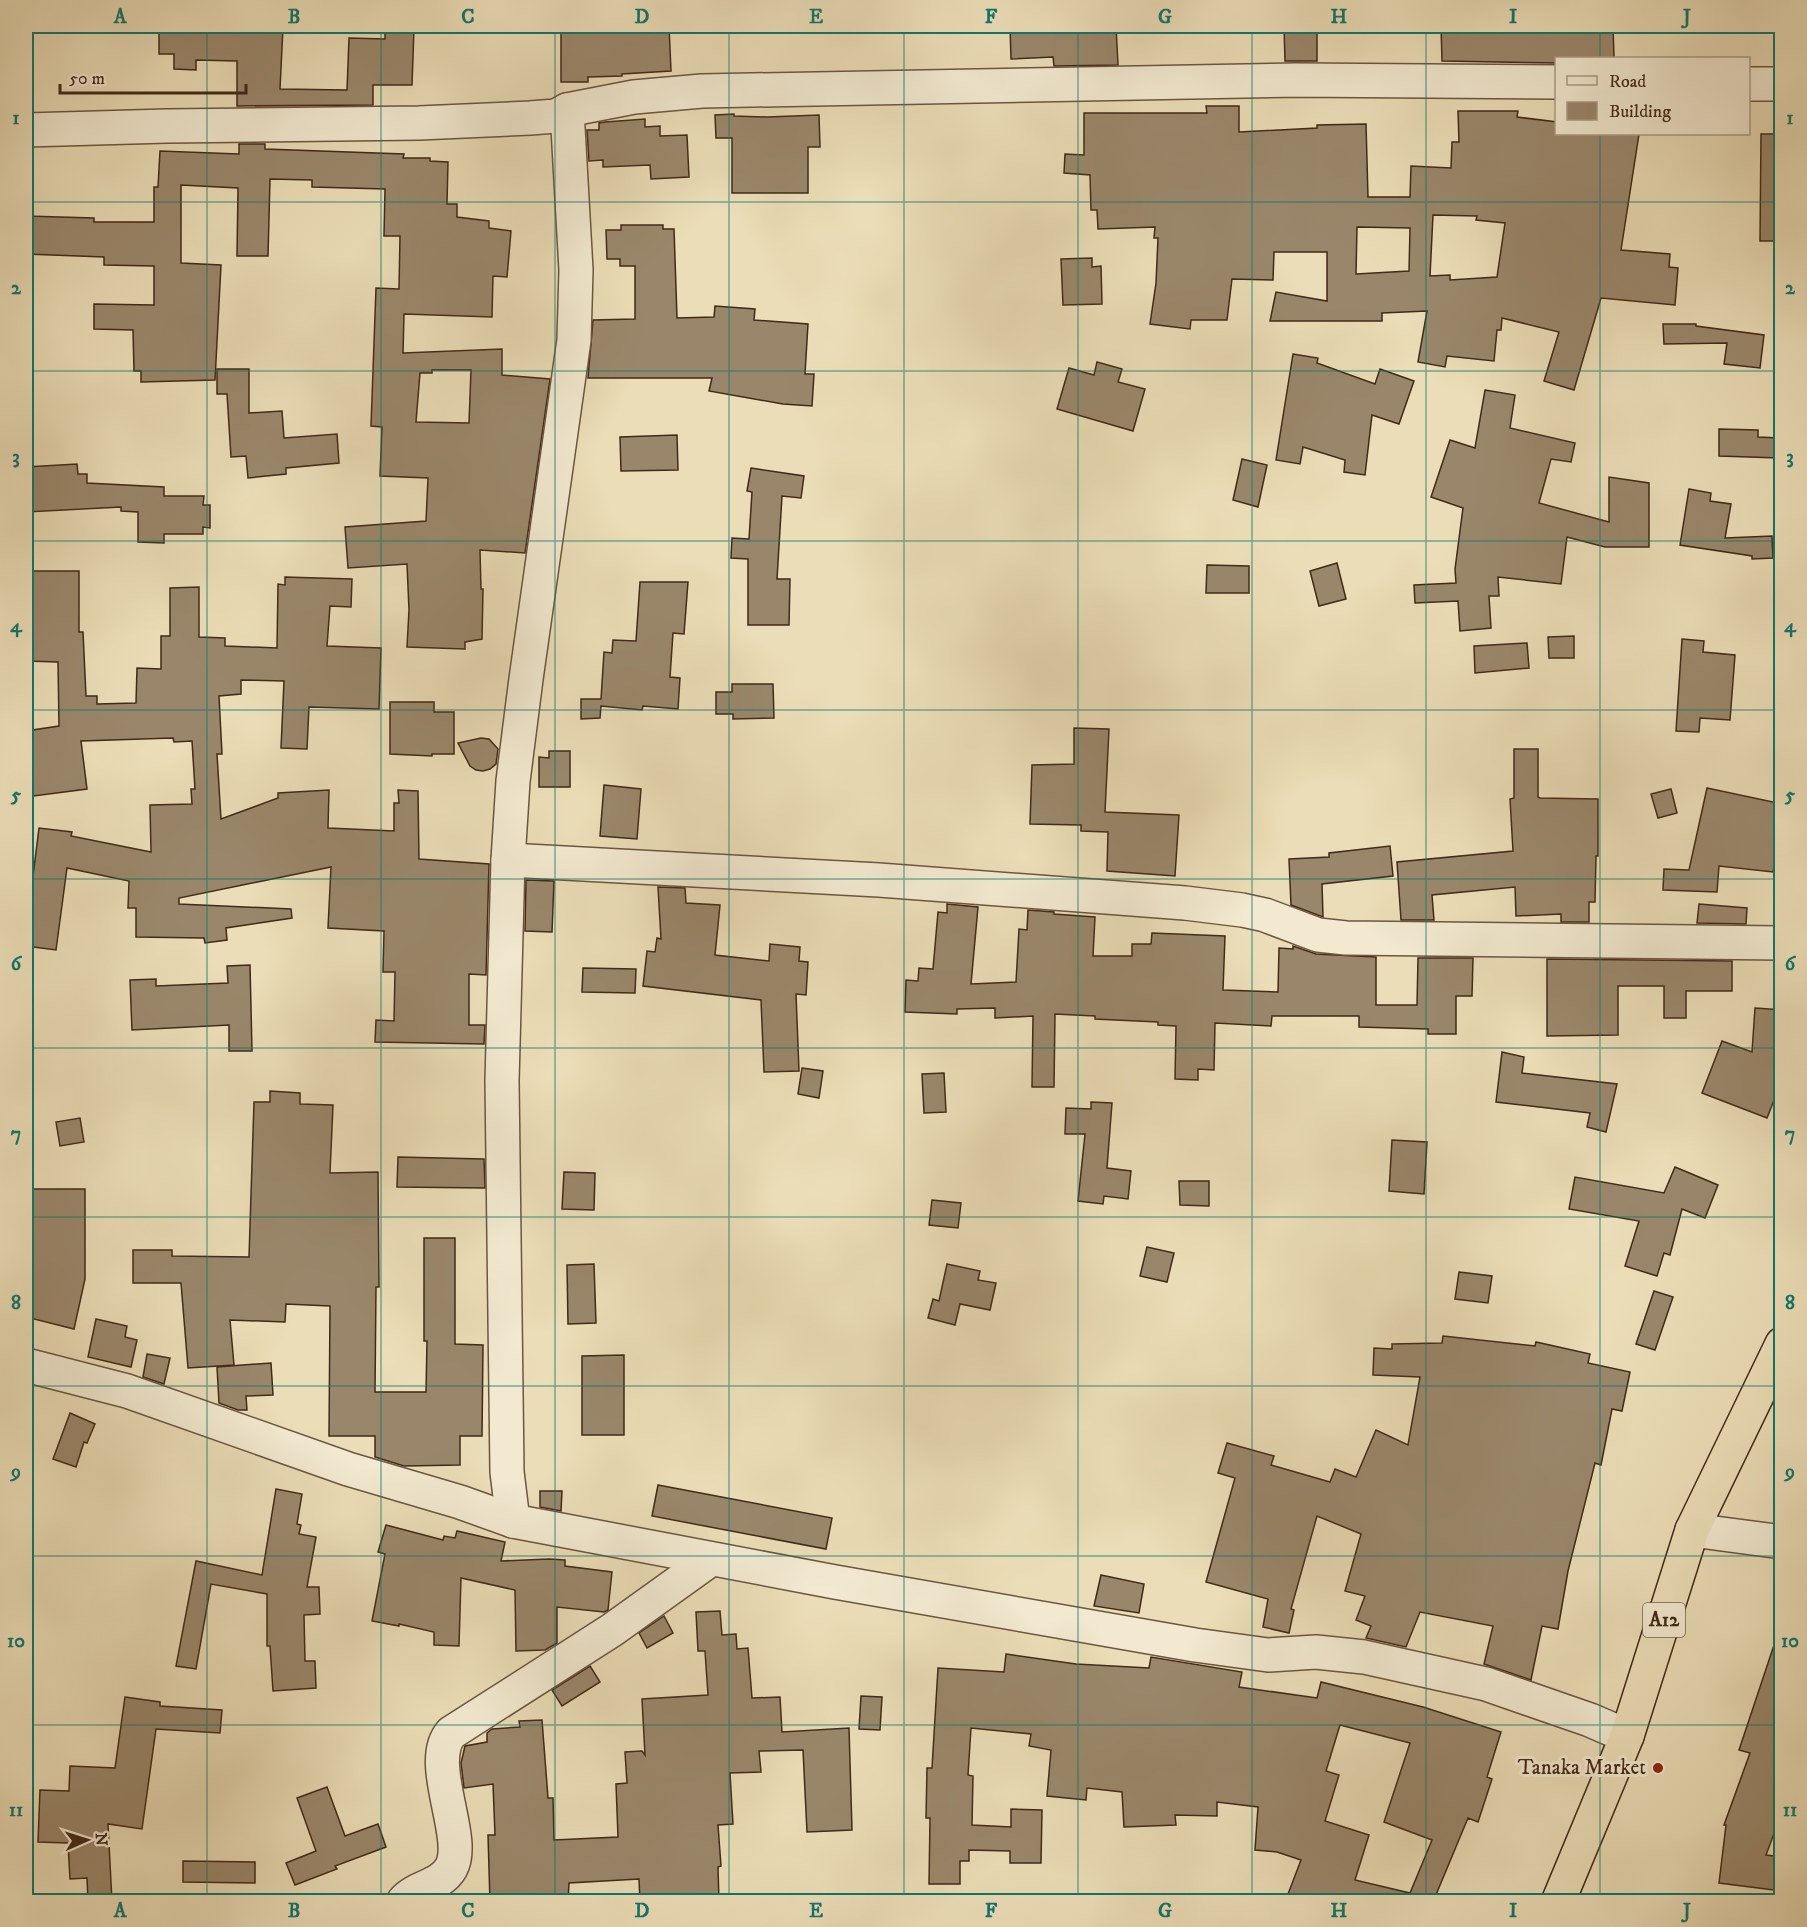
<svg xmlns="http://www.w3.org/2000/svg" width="1807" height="1927" font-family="'IM FELL DW Pica',serif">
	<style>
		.building { fill: #9a876b; stroke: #422919; stroke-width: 1.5; fill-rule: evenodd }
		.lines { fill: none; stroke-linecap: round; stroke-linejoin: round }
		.minor-casing { stroke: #6c5640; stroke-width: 36 }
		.highway-casing { stroke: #422919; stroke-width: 36 }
		.minor { stroke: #f2e9d0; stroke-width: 33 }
		.highway { stroke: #ebddb7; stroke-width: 33 }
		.grid { fill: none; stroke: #0f766e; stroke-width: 1.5; stroke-opacity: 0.55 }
		.poi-dot { fill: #8f2418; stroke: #f2e9d0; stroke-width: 2 }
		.labels { text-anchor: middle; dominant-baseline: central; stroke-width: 6; stroke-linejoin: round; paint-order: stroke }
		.shield { fill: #f2e9d0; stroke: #776350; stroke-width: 1.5 }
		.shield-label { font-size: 20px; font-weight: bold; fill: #422919 }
		.poi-label { font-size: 21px; fill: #422919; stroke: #f2e9d0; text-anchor: end }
		.neatline { fill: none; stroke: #0f766e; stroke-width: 2 }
		.grid-label { font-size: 20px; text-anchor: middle; font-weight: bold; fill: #0f766e }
	</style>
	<rect width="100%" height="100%" fill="#ebddb7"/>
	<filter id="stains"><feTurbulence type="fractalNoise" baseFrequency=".00333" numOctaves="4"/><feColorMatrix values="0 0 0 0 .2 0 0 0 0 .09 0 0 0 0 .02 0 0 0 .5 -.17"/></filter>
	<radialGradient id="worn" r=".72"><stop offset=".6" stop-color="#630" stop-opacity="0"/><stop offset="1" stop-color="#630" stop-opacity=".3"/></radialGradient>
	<g class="building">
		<polygon points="159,26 283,27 280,89 347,90 349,38 385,39 385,27 414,28 412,85 373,85 373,105 237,106 237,61 196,60 196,70 174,69 174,54 159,54"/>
		<polygon points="561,26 669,26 671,71 622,74 622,76 588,77 588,82 561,82"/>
		<polygon points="1010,26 1116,26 1118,65 1054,66 1053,57 1011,59"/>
		<polygon points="1284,26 1317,26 1317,61 1285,61"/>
		<polygon points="1441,26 1613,26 1614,58 1557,58 1557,63 1442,61"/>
		<path d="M 1206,106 L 1239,106 L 1239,132 L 1317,128 L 1317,125 L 1366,124 L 1368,197 L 1410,197 L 1411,166 L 1451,168 L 1452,142 L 1459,142 L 1458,111 L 1518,111 L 1517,117 L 1557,122 L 1557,134 L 1639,134 L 1621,250 L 1670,254 L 1669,267 L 1678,268 L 1675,305 L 1601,298 L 1574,390 L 1544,381 L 1559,332 L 1502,318 L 1501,330 L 1497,330 L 1494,361 L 1447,356 L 1445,367 L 1418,362 L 1427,311 L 1382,313 L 1382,321 L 1270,321 L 1276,292 L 1327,301 L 1327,252 L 1274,252 L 1273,280 L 1232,279 L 1227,320 L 1191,320 L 1190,329 L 1150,324 L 1156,283 L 1158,238 L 1154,238 L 1155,227 L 1098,229 L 1097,210 L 1091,210 L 1090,175 L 1064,173 L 1065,154 L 1084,155 L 1084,113 L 1207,113 ZM 1433,215 L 1477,216 L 1476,220 L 1505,223 L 1497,277 L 1450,280 L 1450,275 L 1430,276 ZM 1357,227 L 1410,228 L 1409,271 L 1356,274 Z"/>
		<polygon points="734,114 734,116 767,117 819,115 820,147 808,147 808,193 732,193 732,138 716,138 715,115"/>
		<polygon points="645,119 645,127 660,126 660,136 687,135 689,177 651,179 650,165 603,167 603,160 589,161 587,130 599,130 599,123 605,122"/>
		<polygon points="1761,134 1782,134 1782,241 1760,241"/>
		<path d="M 239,144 L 265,144 L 265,149 L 404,154 L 403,158 L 430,158 L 430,161 L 448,162 L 447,204 L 457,204 L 457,217 L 489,221 L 489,228 L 511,231 L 507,277 L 493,276 L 492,317 L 404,314 L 403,353 L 502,349 L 502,375 L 550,379 L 525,553 L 480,550 L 481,589 L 483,589 L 482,639 L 465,642 L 465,649 L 407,647 L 409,610 L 407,564 L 348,568 L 345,527 L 426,521 L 428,478 L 380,476 L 382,427 L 371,426 L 376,288 L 399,289 L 400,236 L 384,236 L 385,189 L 312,187 L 312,180 L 270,179 L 268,256 L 237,256 L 238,188 L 181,185 L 181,263 L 221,265 L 215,380 L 141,382 L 141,371 L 134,371 L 133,330 L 94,329 L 94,304 L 154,305 L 154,266 L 104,265 L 104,257 L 26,254 L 26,216 L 94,218 L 94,222 L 154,222 L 154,187 L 158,187 L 160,151 L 239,154 ZM 432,370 L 471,370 L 469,423 L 416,422 L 420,373 L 432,373 Z"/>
		<polygon points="621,225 663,225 663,229 674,229 677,318 714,317 715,306 755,309 754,320 808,324 805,374 814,374 812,406 783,404 709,391 712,378 588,378 593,320 635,319 635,266 620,266 620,259 607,259 606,230 621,230"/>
		<polygon points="1092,258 1092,267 1101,266 1102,304 1063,305 1061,259"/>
		<polygon points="1663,324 1696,324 1696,326 1764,335 1760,368 1724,364 1727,343 1664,344"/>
		<polygon points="1293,354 1318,358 1317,363 1375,384 1380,369 1414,381 1399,424 1372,415 1365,475 1344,472 1345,460 1303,447 1300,464 1276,460"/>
		<polygon points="1097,362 1122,369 1118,382 1145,389 1133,431 1057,409 1069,368 1094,375"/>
		<polygon points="217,369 249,369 249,413 282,411 284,438 337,434 339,463 286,468 286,474 248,478 246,456 231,457 227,394 217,394"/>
		<polygon points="1485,390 1515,395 1510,428 1575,443 1571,462 1551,459 1539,503 1609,522 1609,477 1649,483 1649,547 1605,547 1567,537 1561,584 1498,577 1499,596 1489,596 1491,628 1460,631 1458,601 1415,603 1414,585 1456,583 1455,569 1463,508 1431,497 1450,440 1475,448"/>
		<polygon points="1719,429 1758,430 1758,437 1782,438 1782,458 1719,456"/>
		<polygon points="677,435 678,470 621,471 620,437"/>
		<polygon points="1242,459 1267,465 1258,507 1233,500"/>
		<polygon points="77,464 78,474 87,474 87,483 164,487 164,496 204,496 203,505 210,505 210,528 203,527 203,534 164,534 164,543 138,542 138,512 121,511 121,507 26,512 26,467"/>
		<polygon points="751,468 804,476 801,498 782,496 777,579 790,579 789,625 748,625 748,559 731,558 732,538 749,539 752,492 747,491"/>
		<polygon points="1689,489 1711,493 1710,501 1731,504 1725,538 1772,536 1773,558 1752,559 1752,556 1680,545"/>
		<polygon points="1337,563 1346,599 1319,606 1310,571"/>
		<polygon points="1207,565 1249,566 1249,593 1206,593"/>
		<polygon points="26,571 79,571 79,632 83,632 86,696 97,696 97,704 136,703 137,668 161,669 161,636 170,636 170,588 199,587 199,637 225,638 225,646 277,648 278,584 285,585 285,577 352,579 351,607 330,606 327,646 381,648 379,709 309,707 307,749 281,748 284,681 241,680 241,694 219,696 222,754 217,754 221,819 278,798 278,793 329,790 328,828 394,831 394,803 399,803 398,790 418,791 419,859 489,864 486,975 469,974 469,1025 485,1025 484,1044 375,1042 376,1020 394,1021 395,972 383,972 384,931 328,928 331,867 179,898 179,904 291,909 292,918 226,928 227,940 205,943 204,938 136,937 136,908 128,908 129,881 67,868 56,950 26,946 26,932 39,828 72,832 71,836 151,852 150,805 192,804 191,789 195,789 192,741 174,742 173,738 81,741 87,789 26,797 26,731 59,726 58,662 26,661"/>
		<polygon points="640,582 688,582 684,634 673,633 670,677 680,678 678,709 643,706 642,710 601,706 600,718 581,719 581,699 601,699 604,652 612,653 613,640 636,641"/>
		<polygon points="1574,636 1574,658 1549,658 1548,637"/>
		<polygon points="1682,639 1704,641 1703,652 1735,655 1730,720 1700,718 1699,732 1676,731"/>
		<polygon points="1527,643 1529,668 1475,673 1474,646"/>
		<polygon points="732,684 773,684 774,718 733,719 733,714 716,714 716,692 732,692"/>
		<polygon points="390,702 434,702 434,712 454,712 454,754 432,754 432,756 390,754"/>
		<polygon points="1074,728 1109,729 1105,812 1179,815 1175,876 1107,871 1108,832 1081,831 1081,825 1030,824 1032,765 1074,764"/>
		<polygon points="481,738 489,739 498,749 496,764 490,769 483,771 476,770 470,766 458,743"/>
		<polygon points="1514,749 1538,749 1538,797 1540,798 1598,799 1598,856 1596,856 1595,902 1589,902 1589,922 1561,922 1561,914 1516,916 1515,887 1432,895 1434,920 1401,920 1397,862 1513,851 1510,799 1514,798"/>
		<polygon points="549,751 570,751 570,787 539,787 539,757 549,758"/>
		<polygon points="604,785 641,789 637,839 600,836"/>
		<polygon points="1707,788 1782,804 1782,858 1776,858 1773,872 1719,866 1717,892 1663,890 1664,869 1689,870"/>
		<polygon points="1671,789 1677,813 1658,818 1651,794"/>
		<polygon points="1390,846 1393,876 1322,884 1323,917 1291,905 1289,859 1329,857 1329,853"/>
		<polygon points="526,880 554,881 552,932 525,931"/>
		<polygon points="658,887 685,888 686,903 720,905 715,955 769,961 770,944 800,947 799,961 808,962 806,995 796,994 799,1071 764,1072 761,1000 643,986 647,951 655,952 657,938 661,939"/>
		<polygon points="947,904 978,907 971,984 1016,982 1019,929 1027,930 1028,910 1054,912 1054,914 1095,917 1093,956 1132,956 1132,944 1151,944 1152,933 1225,936 1223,990 1278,992 1279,948 1293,949 1293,946 1316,954 1376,957 1376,1005 1417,1005 1418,958 1473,958 1472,996 1456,996 1456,1034 1428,1034 1428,1029 1359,1027 1359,1016 1272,1016 1271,1026 1215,1023 1214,1070 1198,1069 1198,1080 1175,1079 1176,1026 1158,1025 1158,1022 1095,1019 1095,1016 1055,1014 1054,1087 1032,1087 1033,1016 995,1018 995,1008 957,1009 957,1014 905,1012 906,980 918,981 919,968 933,969 938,912 947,913"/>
		<polygon points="1699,904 1747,908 1746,924 1697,923"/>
		<polygon points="1547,959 1732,961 1732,991 1686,991 1686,1018 1664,1018 1664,986 1618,986 1618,1035 1547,1036"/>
		<polygon points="250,965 252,1051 229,1051 229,1025 132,1030 130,980 156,979 156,986 228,983 227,966"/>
		<polygon points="583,968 636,969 635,993 582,992"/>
		<polygon points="1755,1008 1782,1010 1782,1080 1767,1118 1702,1093 1722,1041 1752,1052"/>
		<polygon points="1502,1052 1524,1057 1522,1073 1617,1084 1606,1132 1587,1127 1590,1113 1496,1102"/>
		<polygon points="802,1068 823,1071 819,1098 798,1094"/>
		<polygon points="944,1073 946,1112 924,1113 922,1074"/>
		<polygon points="270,1091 300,1093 300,1104 333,1105 330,1173 378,1172 379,1287 376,1287 375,1392 426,1392 427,1341 424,1341 424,1238 455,1238 455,1344 483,1345 482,1436 460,1436 460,1465 404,1466 375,1457 375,1436 329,1436 330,1306 286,1304 285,1322 230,1320 234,1365 188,1368 181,1283 133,1283 133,1250 172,1250 172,1256 249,1257 254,1102 270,1102"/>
		<polygon points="1091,1102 1112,1103 1107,1168 1131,1171 1128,1199 1104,1196 1103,1204 1078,1201 1085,1134 1065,1134 1066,1108 1091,1109"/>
		<polygon points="80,1118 84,1142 60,1146 56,1122"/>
		<polygon points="1392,1140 1427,1142 1424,1194 1389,1191"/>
		<polygon points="398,1157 484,1159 485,1188 397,1187"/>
		<polygon points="1675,1167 1718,1185 1705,1218 1682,1209 1670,1255 1664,1253 1657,1276 1625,1266 1639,1221 1569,1209 1575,1177 1664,1193"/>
		<polygon points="564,1172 595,1173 594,1210 562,1209"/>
		<polygon points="1179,1181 1209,1181 1209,1206 1180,1205"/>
		<polygon points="26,1189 85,1189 85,1279 74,1329 26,1317"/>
		<polygon points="932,1200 961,1203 958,1228 929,1225"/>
		<polygon points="1147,1247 1174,1253 1167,1282 1140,1276"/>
		<polygon points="594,1264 596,1323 568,1324 567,1265"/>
		<polygon points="947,1264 980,1271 978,1280 996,1283 990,1310 960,1304 955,1325 928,1318 933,1299 939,1301"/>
		<polygon points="1459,1272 1492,1276 1488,1303 1455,1299"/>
		<polygon points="1654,1291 1673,1297 1655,1350 1636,1344"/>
		<polygon points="96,1319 127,1326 125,1337 137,1340 131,1367 88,1357"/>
		<polygon points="1443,1336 1535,1346 1536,1342 1590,1354 1588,1363 1630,1372 1622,1411 1612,1409 1601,1465 1595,1463 1568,1571 1558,1629 1542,1626 1531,1680 1484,1664 1493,1626 1420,1612 1406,1647 1366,1638 1371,1626 1356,1620 1365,1596 1345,1591 1361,1534 1317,1516 1291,1609 1294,1610 1289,1633 1263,1627 1268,1599 1206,1582 1235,1478 1218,1473 1227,1443 1274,1456 1271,1465 1330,1482 1335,1469 1356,1477 1376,1430 1408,1445 1420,1377 1373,1375 1374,1348 1392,1349 1392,1344 1442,1343"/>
		<polygon points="147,1354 170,1358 164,1384 143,1377"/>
		<polygon points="624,1355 624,1435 582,1435 582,1356"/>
		<polygon points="271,1363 273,1395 246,1396 247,1410 238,1410 219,1403 217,1367"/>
		<polygon points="70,1413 95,1424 87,1443 84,1442 76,1467 53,1459"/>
		<polygon points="658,1485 832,1518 826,1549 652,1516"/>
		<polygon points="276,1489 302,1494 297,1524 301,1525 299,1534 316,1537 307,1587 319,1587 320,1614 304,1615 305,1661 315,1661 316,1688 273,1691 270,1646 267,1646 267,1594 211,1584 196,1669 176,1666 196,1561 262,1575"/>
		<polygon points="540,1491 562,1491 561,1511 540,1507"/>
		<polygon points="386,1525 443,1540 444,1536 455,1538 457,1531 505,1542 501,1561 549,1559 565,1560 565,1566 612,1572 608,1610 604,1612 557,1607 557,1643 545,1650 516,1651 515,1590 461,1578 459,1646 434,1645 434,1632 399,1624 399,1626 372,1621 385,1554 378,1552"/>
		<polygon points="1101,1575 1144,1584 1139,1613 1094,1606"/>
		<polygon points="720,1611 722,1635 736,1634 737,1649 748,1648 752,1698 780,1697 782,1732 849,1728 852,1830 807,1832 803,1750 759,1751 761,1772 730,1773 733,1824 718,1825 721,1866 718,1867 719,1902 640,1902 639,1879 569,1883 568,1902 490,1902 488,1835 495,1835 493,1784 464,1788 461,1763 465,1746 487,1742 487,1733 492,1729 520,1727 519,1721 542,1720 548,1798 553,1798 554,1840 618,1837 616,1784 627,1783 625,1752 642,1751 645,1755 642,1699 708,1695 705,1651 698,1651 696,1612"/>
		<polygon points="664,1616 673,1633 647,1648 639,1633"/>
		<polygon points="1777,1636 1782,1637 1782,1812 1766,1855 1782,1857 1782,1891 1719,1883 1726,1825 1724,1825 1750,1753 1739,1750"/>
		<path d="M 1006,1654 L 1076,1664 L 1149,1668 L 1151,1657 L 1242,1672 L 1239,1687 L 1317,1698 L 1321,1682 L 1423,1707 L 1501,1732 L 1487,1777 L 1492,1779 L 1478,1822 L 1468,1818 L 1433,1902 L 1285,1902 L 1301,1860 L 1277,1852 L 1255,1850 L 1258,1807 L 1217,1802 L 1217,1816 L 1175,1815 L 1176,1825 L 1124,1827 L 1122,1792 L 1087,1788 L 1086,1800 L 1047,1796 L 1051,1750 L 1029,1746 L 1031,1734 L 971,1728 L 968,1775 L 973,1776 L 972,1825 L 1011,1827 L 1011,1809 L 1042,1810 L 1041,1863 L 1010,1863 L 1010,1851 L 969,1850 L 969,1861 L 960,1861 L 960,1884 L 929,1884 L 930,1818 L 926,1818 L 927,1768 L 932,1768 L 938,1668 L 1004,1672 ZM 1340,1725 L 1410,1743 L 1384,1822 L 1432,1840 L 1410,1893 L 1355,1880 L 1369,1835 L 1325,1821 L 1339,1775 L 1326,1771 Z"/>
		<polygon points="590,1666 600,1682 562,1706 552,1690"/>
		<polygon points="861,1696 882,1697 880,1730 859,1729"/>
		<polygon points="125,1697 160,1702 160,1706 222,1710 220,1733 156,1729 142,1829 108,1824 112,1902 88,1902 87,1878 70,1879 68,1843 38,1842 40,1790 69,1791 70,1766 115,1768"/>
		<polygon points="327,1787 345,1836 378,1824 386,1847 335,1866 337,1869 295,1885 286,1863 316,1851 297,1798"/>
		<polygon points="183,1861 255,1862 255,1883 183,1882"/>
	</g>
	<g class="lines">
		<g class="minor-casing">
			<g id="minor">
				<polyline points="1748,84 1782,84"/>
				<polyline points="26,130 167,126 419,123 530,118 556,116 567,110 634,97 702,91 1296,80 1556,82"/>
				<polyline points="508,860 879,880 1185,903 1242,910 1265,915 1318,935 1346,938 1782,943"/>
				<polyline points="26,1365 127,1391 348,1469 460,1502 513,1521 835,1582 1195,1645 1268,1655 1316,1652 1364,1657 1486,1684 1590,1720 1627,1736"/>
				<polyline points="513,1521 507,1472 502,1081 508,860 513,781 526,679 574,340 576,270 567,110"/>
				<polyline points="1692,1530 1782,1542"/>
				<path d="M 403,1902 C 416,1886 440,1887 451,1868 C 468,1838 425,1763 451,1733 L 612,1630 L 711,1559"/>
			</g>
		</g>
		<g class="highway-casing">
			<polyline id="highway" points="1558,1902 1627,1736 1692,1530 1782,1344"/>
		</g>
		<use href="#minor" class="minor"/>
		<use href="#highway" class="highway"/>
	</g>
	<path class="grid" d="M 207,26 L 207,1902M 381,26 L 381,1902M 555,26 L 555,1902M 729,26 L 729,1902M 904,26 L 904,1902M 1078,26 L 1078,1902M 1252,26 L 1252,1902M 1426,26 L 1426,1902M 1600,26 L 1600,58M 1600,134 L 1600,1902M 26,202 L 1782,202M 26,371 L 1782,371M 26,541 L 1782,541M 26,710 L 1782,710M 26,879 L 1782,879M 26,1048 L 1782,1048M 26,1217 L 1782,1217M 26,1386 L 1782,1386M 26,1556 L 1782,1556M 26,1725 L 1782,1725"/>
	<circle class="poi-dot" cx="1658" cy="1768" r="6"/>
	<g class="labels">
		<rect class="shield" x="1643" y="1603" width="42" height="34" rx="4.5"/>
		<g class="shield-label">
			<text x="1664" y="1620">A12</text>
		</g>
		<g class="poi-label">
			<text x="1646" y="1768">Tanaka Market</text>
		</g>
	</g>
	<rect width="1807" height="1927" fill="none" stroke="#ebddb7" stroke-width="66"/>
	<rect x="1555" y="57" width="195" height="78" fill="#f2e9d0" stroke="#ac9c87" stroke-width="1.5"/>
	<rect x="1567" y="76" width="30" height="9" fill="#f2e9d0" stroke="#ac9c87" stroke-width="1.5"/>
	<text x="1609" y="87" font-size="18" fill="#422919">Road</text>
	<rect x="1567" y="102" width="30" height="18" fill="#9a876b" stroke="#ac9c87" stroke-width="1.5"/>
	<text x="1609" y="117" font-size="18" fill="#422919">Building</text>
	<g transform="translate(87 1840) rotate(87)" stroke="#f2e9d0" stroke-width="4.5" paint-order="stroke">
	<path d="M0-4.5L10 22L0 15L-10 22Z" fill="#422919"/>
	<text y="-9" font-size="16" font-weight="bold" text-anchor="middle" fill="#422919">N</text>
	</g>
	<path d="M60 84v9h186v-9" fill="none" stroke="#422919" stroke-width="3"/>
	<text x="69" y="84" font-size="18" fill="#422919" stroke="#f2e9d0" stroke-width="4.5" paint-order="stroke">50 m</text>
	<rect x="33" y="33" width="1741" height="1861" class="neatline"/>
	<g class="grid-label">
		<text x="120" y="23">A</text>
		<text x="294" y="23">B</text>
		<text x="468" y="23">C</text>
		<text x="642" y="23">D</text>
		<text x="816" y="23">E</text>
		<text x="991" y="23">F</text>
		<text x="1165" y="23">G</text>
		<text x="1339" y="23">H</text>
		<text x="1513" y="23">I</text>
		<text x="1687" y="23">J</text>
		<text x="16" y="124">1</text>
		<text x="1790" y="124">1</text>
		<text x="16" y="294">2</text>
		<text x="1790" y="294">2</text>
		<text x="16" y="463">3</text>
		<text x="1790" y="463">3</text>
		<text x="16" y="632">4</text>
		<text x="1790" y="632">4</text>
		<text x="16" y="801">5</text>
		<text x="1790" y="801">5</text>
		<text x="16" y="970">6</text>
		<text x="1790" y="970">6</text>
		<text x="16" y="1140">7</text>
		<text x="1790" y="1140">7</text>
		<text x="16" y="1309">8</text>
		<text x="1790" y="1309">8</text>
		<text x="16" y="1478">9</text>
		<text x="1790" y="1478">9</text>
		<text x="16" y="1647">10</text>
		<text x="1790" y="1647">10</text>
		<text x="16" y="1816">11</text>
		<text x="1790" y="1816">11</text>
		<text x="120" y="1917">A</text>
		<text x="294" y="1917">B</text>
		<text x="468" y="1917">C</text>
		<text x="642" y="1917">D</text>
		<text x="816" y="1917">E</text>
		<text x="991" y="1917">F</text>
		<text x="1165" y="1917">G</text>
		<text x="1339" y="1917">H</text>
		<text x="1513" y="1917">I</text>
		<text x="1687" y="1917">J</text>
	</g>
	<rect width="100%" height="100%" filter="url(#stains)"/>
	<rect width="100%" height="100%" fill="url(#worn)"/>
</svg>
